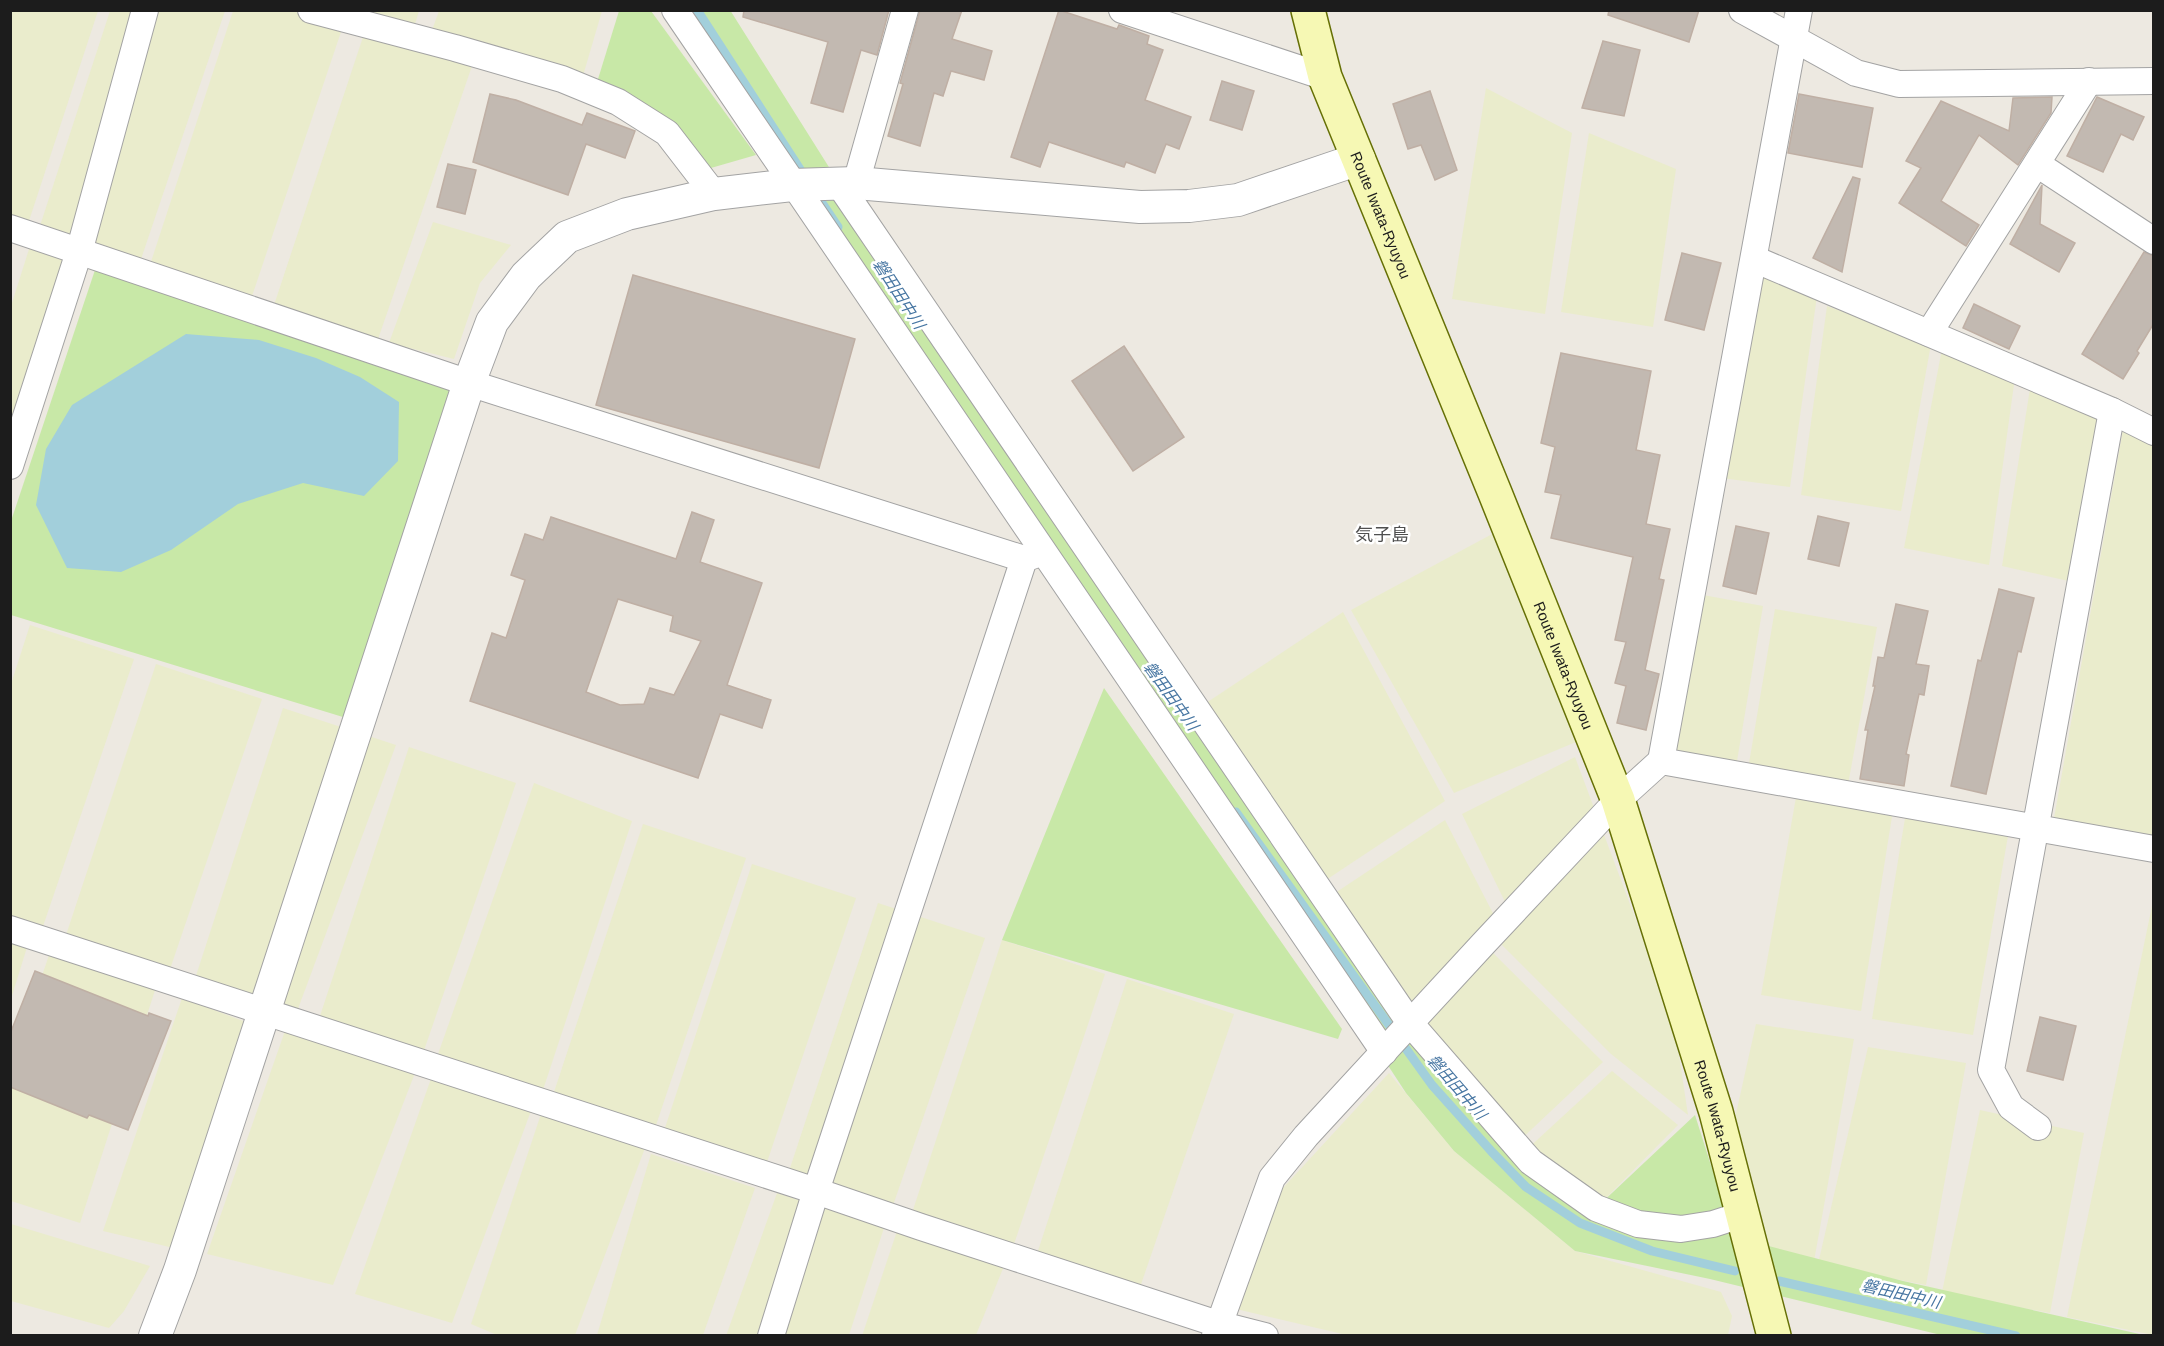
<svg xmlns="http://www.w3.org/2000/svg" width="2164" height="1346" font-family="Helvetica,'Noto Sans JP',sans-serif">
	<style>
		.farmland { fill: #eaeccc }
		.grass { fill: #c8e8a7 }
		.water { fill: #a2cfdb }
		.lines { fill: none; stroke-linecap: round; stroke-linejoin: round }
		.stream { stroke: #a2cfdb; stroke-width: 9 }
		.building { fill: #c2b9b1; stroke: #bfafa4; stroke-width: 1.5; fill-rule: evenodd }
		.minor-casing { stroke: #a3a3a3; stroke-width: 28 }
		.tertiary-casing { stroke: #a3a3a3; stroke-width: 34 }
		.secondary-casing { stroke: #667006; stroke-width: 36 }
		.minor { stroke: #fff; stroke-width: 26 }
		.tertiary { stroke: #fff; stroke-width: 32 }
		.secondary { stroke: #f6f8b4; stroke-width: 33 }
		.labels { text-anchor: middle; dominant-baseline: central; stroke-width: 5; stroke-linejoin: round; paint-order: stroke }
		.street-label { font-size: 15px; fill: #1c1c1c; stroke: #fff }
		.water-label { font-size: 16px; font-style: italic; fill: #4776a2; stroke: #fff }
		.quarter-label { font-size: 18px; fill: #4f4f4f; stroke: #fff }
	</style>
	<rect width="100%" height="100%" fill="#ede9e1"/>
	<g class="farmland">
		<polygon points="11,11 98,11 25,233 11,228"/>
		<polygon points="110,11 225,11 138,268 37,235"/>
		<polygon points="233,11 296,11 343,26 248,308 147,274"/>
		<polygon points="311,11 419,11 411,37"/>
		<polygon points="439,11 602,11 580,86 428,41"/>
		<polygon points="365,31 472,66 375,348 271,314"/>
		<polygon points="1486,88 1572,133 1545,314 1452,299"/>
		<polygon points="1589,133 1676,169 1653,327 1561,312"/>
		<polygon points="433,222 511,245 480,283 454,359 389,343"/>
		<polygon points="30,246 79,252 11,480 11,306"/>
		<polygon points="1752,271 1817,296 1790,487 1714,477"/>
		<polygon points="1827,306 1931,344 1901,511 1801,495"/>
		<polygon points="1942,349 2016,370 1989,565 1904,548"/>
		<polygon points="2032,376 2109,409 2073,582 2002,566"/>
		<polygon points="2124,424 2153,433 2154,829 2151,841 2053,824"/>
		<polygon points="1494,533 1576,742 1454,793 1351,610"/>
		<polygon points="1692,593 1763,606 1736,767 1661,761"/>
		<polygon points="1775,609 1877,627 1847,790 1747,775"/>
		<polygon points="1343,612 1445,801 1317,886 1197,709"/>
		<polygon points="30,625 134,659 38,941 11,932 11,684"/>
		<polygon points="156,664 262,699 166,981 62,947"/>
		<polygon points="283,708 396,745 292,1025 191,991"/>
		<polygon points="409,747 516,783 419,1065 315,1031"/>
		<polygon points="1575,757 1674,1022 1688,1115 1611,1054 1502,945 1511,914 1462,814"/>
		<polygon points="534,783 632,821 538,1105 432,1071"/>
		<polygon points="1798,786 1894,804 1861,1011 1761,995"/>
		<polygon points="1907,806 2008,836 1973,1035 1872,1019"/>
		<polygon points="1445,820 1500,927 1484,944 1603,1062 1516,1144 1326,899"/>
		<polygon points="643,824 746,858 651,1140 549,1107"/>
		<polygon points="752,864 856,898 761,1180 659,1146"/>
		<polygon points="2153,901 2154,1335 2153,1335 2067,1317"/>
		<polygon points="878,903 985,938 888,1220 784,1186"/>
		<polygon points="11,938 28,944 11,999"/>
		<polygon points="1002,940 1105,974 1010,1256 909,1222"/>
		<polygon points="51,949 157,984 80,1223 11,1201 11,1068"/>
		<polygon points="1127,979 1234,1014 1137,1296 1034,1263"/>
		<polygon points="182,998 259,1027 186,1251 103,1231"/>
		<polygon points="1756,1024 1854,1039 1814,1261 1765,1245 1727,1154"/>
		<polygon points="286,1028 415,1073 333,1285 207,1254"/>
		<polygon points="1868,1047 1966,1063 1926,1285 1818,1264"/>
		<polygon points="1612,1071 1678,1125 1596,1208 1523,1153"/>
		<polygon points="433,1073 531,1111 452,1323 355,1294"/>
		<polygon points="1389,1073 1454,1151 1575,1251 1721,1292 1732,1316 1728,1335 1351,1336 1236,1309 1282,1189"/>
		<polygon points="1980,1110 2084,1133 2050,1313 1942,1292"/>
		<polygon points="541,1114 645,1148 575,1335 497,1335 471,1324"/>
		<polygon points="651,1154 755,1188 703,1335 597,1335"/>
		<polygon points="777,1193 884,1228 849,1335 726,1336"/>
		<polygon points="10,1224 11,1224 150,1266 124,1311 109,1328 11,1301"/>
		<polygon points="897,1231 1004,1266 976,1335 862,1336"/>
	</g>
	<g class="grass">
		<polygon points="730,10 844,191 1374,988 1611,1224 1695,1227 1596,1208 1695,1115 1728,1219 1765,1245 1903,1281 2144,1335 1941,1335 1710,1279 1575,1251 1454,1151 1406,1093 1263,874 674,11"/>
		<polygon points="619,11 651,11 756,155 697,172 594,92"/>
		<polygon points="99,258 459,380 369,725 11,615 11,521"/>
		<polygon points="1104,688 1342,1029 1338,1039 1002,940"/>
	</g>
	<polygon class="water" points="186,334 259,340 316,358 360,377 399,402 398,461 364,496 303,483 238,504 171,550 121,572 67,568 36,505 46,449 72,405"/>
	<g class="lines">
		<g class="stream">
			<polyline points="697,10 805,177"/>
			<polyline points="814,191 838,227"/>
			<polyline points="1236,812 1432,1085 1492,1152 1526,1187 1580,1223 1652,1251 1735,1271"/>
			<polyline points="1779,1281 2016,1336"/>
		</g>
	</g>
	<g class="building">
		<polygon points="744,10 889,10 877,55 861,50 843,112 811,103 828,42 743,17"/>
		<polygon points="920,10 962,10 952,39 992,51 984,80 951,71 943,96 934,93 920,146 888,136 903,84 900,83"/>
		<polygon points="1059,10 1117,29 1119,25 1149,36 1147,44 1163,50 1145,100 1191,117 1179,149 1166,144 1155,173 1126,162 1124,167 1049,142 1040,167 1011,157"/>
		<polygon points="1609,10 1699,10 1689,42 1608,15"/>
		<polygon points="1603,41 1640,50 1624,116 1582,108"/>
		<polygon points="1222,81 1254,91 1242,130 1210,120"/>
		<polygon points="1430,91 1457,170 1435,180 1421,145 1408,149 1393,104"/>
		<polygon points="490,94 516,100 582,125 587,113 635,131 625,158 586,144 568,195 473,162"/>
		<polygon points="1799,94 1873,108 1862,167 1788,153"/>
		<polygon points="2052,97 2051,113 2018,165 1979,135 1941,201 1979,225 1966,246 1899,203 1921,168 1906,161 1941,101 2009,131 2013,98"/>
		<polygon points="2097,97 2144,117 2133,140 2121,134 2103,172 2067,156"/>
		<polygon points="448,164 476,170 465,214 437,207"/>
		<polygon points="1853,177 1860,179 1842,272 1813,258"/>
		<polygon points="2042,185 2040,224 2075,243 2059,272 2010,244"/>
		<polygon points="2144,252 2154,256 2154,323 2137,351 2139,353 2123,379 2082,354"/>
		<polygon points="1682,253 1721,263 1704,330 1665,320"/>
		<polygon points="633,275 855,339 819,468 596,405"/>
		<polygon points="1974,304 2020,326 2009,349 1963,328"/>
		<polygon points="1124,346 1184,437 1133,471 1072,381"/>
		<polygon points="1561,353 1651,371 1636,450 1660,455 1646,524 1670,529 1659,579 1664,580 1645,670 1659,674 1646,730 1617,723 1626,686 1615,683 1626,642 1615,640 1633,557 1551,538 1561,495 1545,492 1555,447 1541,443"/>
		<path d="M 692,512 L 714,520 L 700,562 L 762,583 L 727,685 L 771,700 L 762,728 L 720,714 L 698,778 L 470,701 L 492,633 L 506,638 L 525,580 L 511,575 L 525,534 L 543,540 L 551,517 L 676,559 ZM 618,599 L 673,616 L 670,631 L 701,641 L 674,695 L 650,688 L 644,704 L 620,705 L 586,692 Z"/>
		<polygon points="1818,516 1849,523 1839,566 1808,559"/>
		<polygon points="1736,526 1769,533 1756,594 1723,586"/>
		<polygon points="1999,589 2034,598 2021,652 2018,651 1986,794 1951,786 1978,660 1981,661"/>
		<polygon points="1896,604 1928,611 1916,664 1929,666 1924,695 1919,694 1906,754 1909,755 1904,786 1860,779 1868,730 1865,730 1875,686 1873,686 1878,657 1884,658"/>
		<polygon points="35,971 148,1016 149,1013 171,1021 128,1130 89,1115 87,1118 10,1087 10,1034"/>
		<polygon points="2040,1017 2076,1026 2063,1080 2027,1071"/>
	</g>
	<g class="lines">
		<g class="minor-casing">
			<g id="minor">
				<polyline points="311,10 455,48 562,79 618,102 667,133 714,194"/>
				<polyline points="675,10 1384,1052"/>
				<polyline points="1122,10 1325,77"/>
				<polyline points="1742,10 1856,73 1899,84 2154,81"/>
				<polyline points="2037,164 2154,241"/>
				<polyline points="856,183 905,10"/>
				<polyline points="839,184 1410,1023 1523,1153 1531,1162 1596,1208 1638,1224 1681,1229 1713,1224 1744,1214"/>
				<polyline points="10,228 469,383 1024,559"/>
				<polyline points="1754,259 2112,411 2154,432"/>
				<polyline points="1929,333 2089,81"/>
				<polyline points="10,466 79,252 145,10"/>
				<polyline points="1661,761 1799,10"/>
				<polyline points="10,929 816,1191 921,1227 1218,1324 1265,1336"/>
				<polyline points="2038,1127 2011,1107 1991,1070 2112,411"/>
				<polyline points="771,1336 816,1191 1024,559 1040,553"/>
				<polyline points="1215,1336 1272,1178 1306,1136 1484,943 1618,800 1661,761 2154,849"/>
			</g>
		</g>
		<g class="tertiary-casing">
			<polyline id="tertiary" points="155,1336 180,1270 469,383 492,322 526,276 567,237 627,214 714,194 792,185 856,183 1140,207 1189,206 1238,200 1359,159"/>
		</g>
		<g class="secondary-casing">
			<g id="secondary">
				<path id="s1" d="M 1308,10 L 1325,77 L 1495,493 L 1618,800 L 1716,1112 L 1774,1336"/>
			</g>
		</g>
		<use href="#minor" class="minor"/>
		<use href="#tertiary" class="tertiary"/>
		<use href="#secondary" class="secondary"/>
	</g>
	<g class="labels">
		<g class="street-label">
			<text stroke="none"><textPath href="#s1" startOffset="218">Route Iwata-Ryuyou</textPath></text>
			<text stroke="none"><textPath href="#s1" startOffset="704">Route Iwata-Ryuyou</textPath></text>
			<text stroke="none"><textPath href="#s1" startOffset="1190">Route Iwata-Ryuyou</textPath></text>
		</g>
		<g class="water-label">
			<text transform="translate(899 294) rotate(57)">磐田田中川</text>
			<text transform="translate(1171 696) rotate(54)">磐田田中川</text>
			<text transform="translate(1457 1087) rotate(49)">磐田田中川</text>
			<text transform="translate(1901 1294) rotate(13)">磐田田中川</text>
		</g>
		<g class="quarter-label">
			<text x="1382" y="535">気子島</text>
		</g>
	</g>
	<rect width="2164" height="1346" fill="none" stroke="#1c1c1c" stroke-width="24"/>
</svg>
